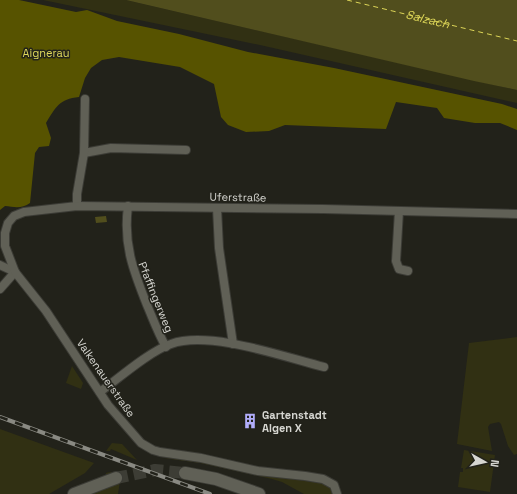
<svg xmlns="http://www.w3.org/2000/svg" width="517" height="494" font-family="'Space Grotesk',sans-serif">
	<style>
		.green { fill: #313013 }
		.forest { fill: #575300 }
		.water { fill: #514e1d }
		.lines { fill: none; stroke-linecap: round; stroke-linejoin: round }
		.ferry { stroke: #dcd557; stroke-width: 1; stroke-dasharray: 5 4; stroke-linecap: butt }
		.secondary-tunnel { stroke: #3d3d35; stroke-width: 12; stroke-dasharray: 12 6; stroke-linecap: butt }
		.street-casing { stroke: #3c3c36; stroke-width: 10 }
		.secondary-casing { stroke: #3c3c36; stroke-width: 14 }
		.street { stroke: #606056; stroke-width: 8 }
		.secondary { stroke: #606056; stroke-width: 12 }
		.rail-casing { stroke: #898982; stroke-width: 4 }
		.rail { stroke: #22221a; stroke-width: 2.5; stroke-dasharray: 8; stroke-linecap: butt }
		.labels { text-anchor: middle; dominant-baseline: central; stroke-width: 3; stroke-linejoin: round; paint-order: stroke }
		.park-label { font-size: 11px; fill: #dfd85b; stroke: #22221a }
		.street-label { font-size: 11px; fill: #d6d6d1; stroke: #22221a }
		.poi-label { font-size: 11px; font-weight: bold; fill: #d6d6d1; stroke: #22221a; text-anchor: start }
		.water-label { font-size: 12px; font-style: italic; fill: #dcd557; stroke: #22221a }
	</style>
	<rect width="100%" height="100%" fill="#22221a"/>
	<g class="green">
		<polygon points="43,0 126,0 517,90 517,103 260,45"/>
		<polygon points="517,337 517,454 514,455 508,446 501,424 499,422 490,424 488,427 492,451 457,444 469,343"/>
		<polygon points="72,366 83,383 81,389 66,383"/>
		<polygon points="0,429 94,463 85,473 49,494 0,494"/>
		<polygon points="112,443 122,444 137,460 111,449 110,451 106,451"/>
		<polygon points="464,450 495,455 490,492 458,487 460,472 463,472 463,468 461,468"/>
		<polygon points="163,458 191,460 252,474 322,483 330,488 332,494 304,494 282,482 272,479 200,463"/>
		<polygon points="110,472 115,474 120,481 118,494 91,494 118,482 110,474 106,474 106,473"/>
	</g>
	<path class="forest" d="M 0,0 L 19,0 L 76,12 L 87,10 L 117,21 L 179,34 L 248,52 L 334,68 L 502,104 L 517,109 L 517,130 L 500,123 L 475,123 L 444,118 L 437,108 L 396,102 L 386,129 L 285,125 L 269,131 L 246,132 L 228,125 L 221,117 L 214,84 L 180,67 L 119,57 L 102,60 L 91,68 L 85,78 L 79,97 C 59,99 56,107 46,123 L 51,138 L 49,146 L 39,147 L 35,153 L 30,203 C 22,209 14,207 5,206 L 0,210 Z"/>
	<g class="water">
		<polygon points="126,0 517,0 517,90 474,81"/>
		<polygon points="106,216 107,222 96,223 95,217"/>
	</g>
	<g class="lines">
		<path class="ferry" id="s1" d="M 347,0 L 517,41"/>
		<polyline class="secondary-tunnel" points="116,478 155,470 185,473"/>
		<g class="street-casing">
			<g id="street">
				<polyline points="84,153 111,148 186,150"/>
				<polyline points="77,206 77,194 84,153 85,99"/>
				<path d="M 128,206 C 123,244 133,270 147,305 C 153,319 158,333 166,347"/>
				<polyline points="217,208 219,248 233,344"/>
				<polyline points="399,211 396,261 399,269 408,271"/>
				<polyline points="0,265 15,272"/>
				<polyline points="0,289 15,272"/>
				<path d="M 100,392 C 119,378 150,351 171,344 C 209,330 284,357 324,367"/>
				<polyline points="337,494 334,485 323,479 305,476 258,471 201,458 160,452 153,450 141,443 108,405 46,311 15,272 5,246 5,233 8,223 14,216 24,212 77,206 323,209 517,214"/>
			</g>
		</g>
		<g class="secondary-casing">
			<g id="secondary">
				<polyline points="185,473 216,479 259,494"/>
				<polyline points="74,494 116,478"/>
			</g>
		</g>
		<use href="#street" class="street"/>
		<use href="#secondary" class="secondary"/>
		<g class="rail-casing">
			<polyline id="rail" points="0,417 210,494"/>
		</g>
		<use href="#rail" class="rail"/>
	</g>
	<defs>
		<g id="building-bare" transform="scale(1.2)"><path d="M-4-6H4V6H1V3H-1V6H-4ZM-2.5-4.3h1.7v1.8h-1.7ZM.8-4.3h1.7v1.8H.8ZM-2.5-1h1.7V.8h-1.7ZM.8-1h1.7V.8H.8Z" fill="#b1adfa" stroke="#22221a" stroke-width="2.5" paint-order="stroke"/></g>
	</defs>
	<g fill-rule="evenodd">
		<use href="#building-bare" x="250" y="421"/>
	</g>
	<g class="labels">
		<g class="park-label">
			<text x="46" y="53">Aignerau</text>
		</g>
		<g class="street-label">
			<text transform="translate(238 197) rotate(1)">Uferstraße</text>
			<text transform="translate(156 297) rotate(68)">Pfaffingerweg</text>
			<text transform="translate(106 378) rotate(55)">Valkenauerstraße</text>
		</g>
		<g class="poi-label">
			<text x="262" y="415">Gartenstadt<tspan x="262" dy="13">Aigen X</tspan></text>
		</g>
		<g class="water-label">
			<text stroke="none"><textPath href="#s1" startOffset="83">Salzach</textPath></text>
		</g>
	</g>
	<g transform="translate(485 462) rotate(98)" stroke="#22221a" stroke-width="3" paint-order="stroke">
	<path d="M0-3L7 15L0 10L-7 15Z" fill="#d6d6d1"/>
	<text y="-6" font-size="11" font-weight="bold" text-anchor="middle" fill="#d6d6d1">N</text>
	</g>
</svg>
